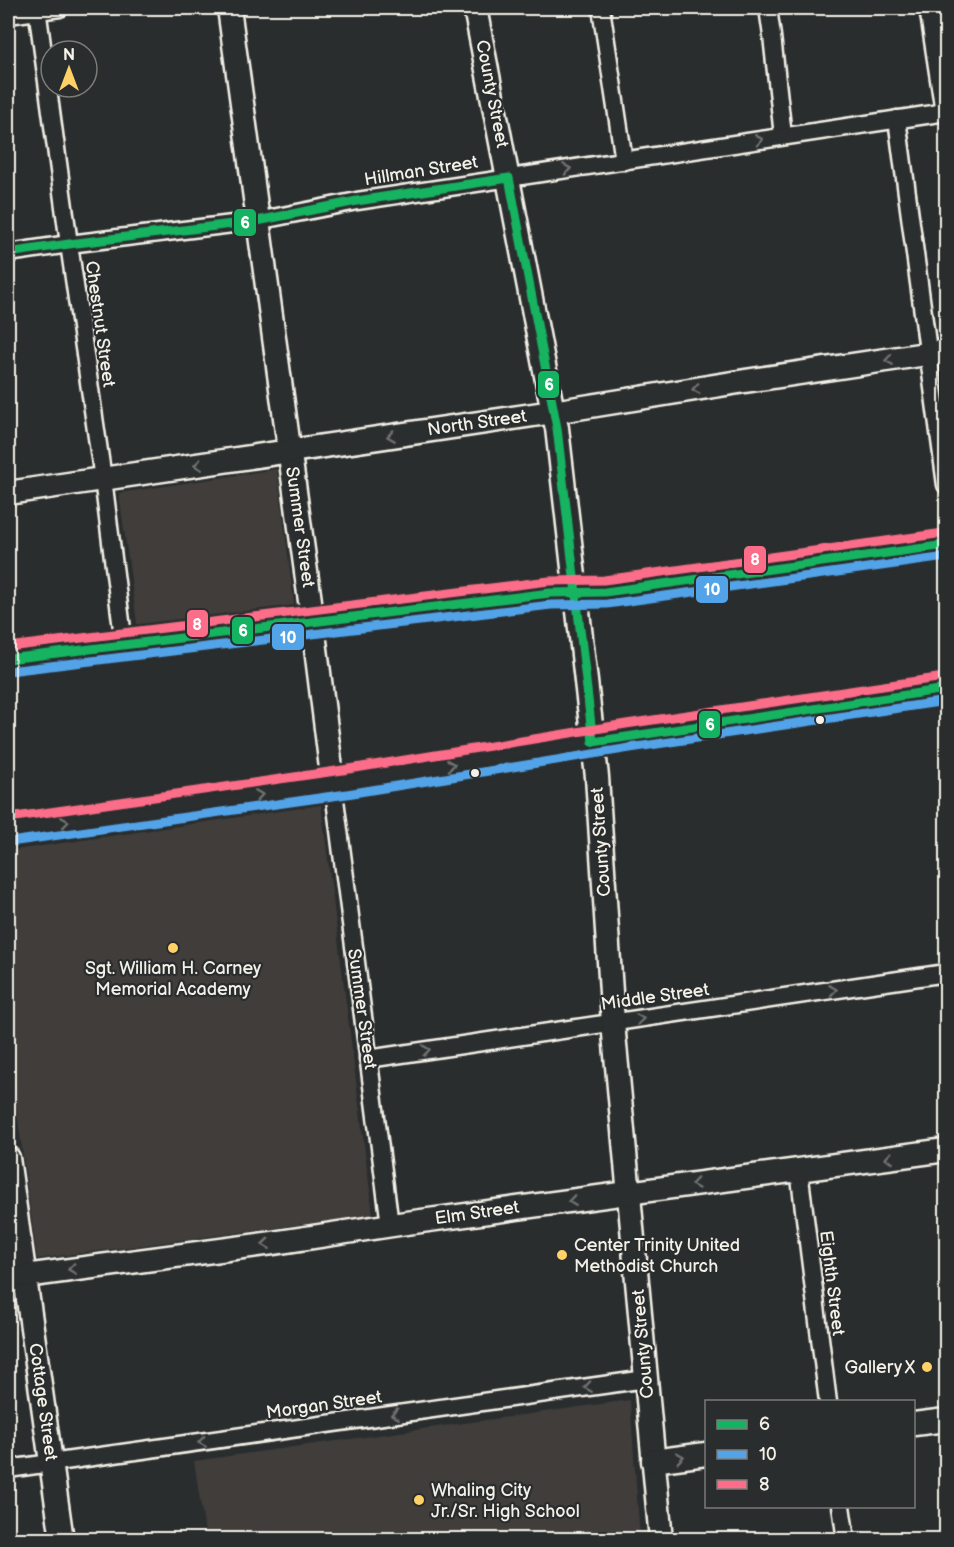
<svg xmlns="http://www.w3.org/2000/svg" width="954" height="1547" font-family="'Balsamiq Sans',sans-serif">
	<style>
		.built { fill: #403e3b }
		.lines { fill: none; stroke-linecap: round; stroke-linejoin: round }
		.street-casing { stroke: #f4f1e8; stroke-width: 21 }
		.secondary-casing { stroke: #f4f1e8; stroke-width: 27 }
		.primary-casing { stroke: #f4f1e8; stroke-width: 30 }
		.street { stroke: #2a2d2e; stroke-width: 16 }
		.secondary { stroke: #2a2d2e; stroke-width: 22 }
		.primary { stroke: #2a2d2e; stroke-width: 26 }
		.bus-1-casing { stroke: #2a2d2e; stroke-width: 14 }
		.bus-2-casing { stroke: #2a2d2e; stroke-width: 14 }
		.bus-3-casing { stroke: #2a2d2e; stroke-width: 14 }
		.bus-1 { stroke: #13b361; stroke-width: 9 }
		.bus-2 { stroke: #53a3e8; stroke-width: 9 }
		.bus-3 { stroke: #fb6d88; stroke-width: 9 }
		.oneway { stroke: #71726f }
		.bus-dot { fill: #f4f1e8; stroke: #2a2d2e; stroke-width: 2 }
		.poi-dot { fill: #ffd166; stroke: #2a2d2e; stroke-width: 2 }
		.labels { text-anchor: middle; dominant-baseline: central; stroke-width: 4.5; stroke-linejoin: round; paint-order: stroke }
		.street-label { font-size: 18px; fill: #f4f1e8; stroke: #2a2d2e }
		.poi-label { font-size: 18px; fill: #f4f1e8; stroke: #2a2d2e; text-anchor: start }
		.line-badge { stroke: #2a2d2e; stroke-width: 2 }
		.badge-label { font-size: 16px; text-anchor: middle; font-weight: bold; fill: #fff }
	</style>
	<rect width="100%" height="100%" fill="#2a2d2e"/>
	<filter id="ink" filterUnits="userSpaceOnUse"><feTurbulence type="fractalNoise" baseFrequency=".0167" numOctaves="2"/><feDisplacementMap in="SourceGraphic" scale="12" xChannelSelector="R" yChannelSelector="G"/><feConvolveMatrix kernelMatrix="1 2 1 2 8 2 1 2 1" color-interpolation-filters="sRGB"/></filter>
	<g filter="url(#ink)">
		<g class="built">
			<polygon points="277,469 295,610 138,630 119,493"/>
			<polygon points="321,805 373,1215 37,1259 8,1046 8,851"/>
			<polygon points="630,1400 640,1539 206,1539 194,1461"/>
		</g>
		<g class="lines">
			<g class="street-casing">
				<g id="street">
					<polyline points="37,8 69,244 103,479 124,645"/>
					<polyline points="601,8 624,161"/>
					<polyline points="768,8 772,36 783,136"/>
					<polyline points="928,8 944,112"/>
					<polyline points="8,15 60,8"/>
					<polyline points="897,119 946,485"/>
					<polyline points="8,253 69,244 257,221 357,201 946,112"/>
					<polyline points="333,784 390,1225"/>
					<polyline points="368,1059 946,973"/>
					<polyline points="799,1170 828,1402"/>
					<polyline points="8,1278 25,1276"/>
					<polyline points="8,1469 646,1379"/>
					<polyline points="841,1506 846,1540"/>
				</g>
			</g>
			<g class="secondary-casing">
				<g id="secondary">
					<polyline points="229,8 310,601 333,784"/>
					<polyline points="475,8 553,412 557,428 597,777 613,1023 661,1540"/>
					<polyline points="8,493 553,412 745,381 946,351"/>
					<polyline points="8,1158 62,1540"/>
					<polyline points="25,1276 273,1243 399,1224 946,1150"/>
					<polyline points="914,1424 946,1420"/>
					<polyline points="653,1461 706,1454"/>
				</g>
			</g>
			<g class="primary-casing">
				<g id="primary">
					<polyline points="8,659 550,593 605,592 946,545"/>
					<polyline points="8,830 345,782 567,747 628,736 946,689"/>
				</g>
			</g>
			<use href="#street" class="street"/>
			<use href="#secondary" class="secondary"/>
			<use href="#primary" class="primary"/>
			<g class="bus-1-casing">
				<g id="bus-1">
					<polyline points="8,253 69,244 257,221 357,201 509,178 557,428 593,742 946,689"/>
					<polyline points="8,659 550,593 605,592 946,545"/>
				</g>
			</g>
			<g class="bus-2-casing">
				<g id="bus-2">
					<polyline points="9,671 551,605 607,604 946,557"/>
					<polyline points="10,842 347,794 630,748 946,701"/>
				</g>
			</g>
			<g class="bus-3-casing">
				<g id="bus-3">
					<polyline points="8,647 549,581 604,580 944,533"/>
					<polyline points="8,818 343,770 626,724 944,677"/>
				</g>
			</g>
			<use href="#bus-1" class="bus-1"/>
			<use href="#bus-2" class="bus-2"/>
			<use href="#bus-3" class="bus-3"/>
		</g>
		<defs><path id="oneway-chevron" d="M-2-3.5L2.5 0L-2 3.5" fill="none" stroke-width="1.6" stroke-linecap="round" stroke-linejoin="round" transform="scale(1.5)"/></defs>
		<g class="oneway">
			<use href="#oneway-chevron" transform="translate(759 140) rotate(-9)"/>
			<use href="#oneway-chevron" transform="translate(567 169) rotate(-9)"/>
			<use href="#oneway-chevron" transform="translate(889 360) rotate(172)"/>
			<use href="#oneway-chevron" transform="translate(696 389) rotate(171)"/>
			<use href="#oneway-chevron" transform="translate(391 436) rotate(172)"/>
			<use href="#oneway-chevron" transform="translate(198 465) rotate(172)"/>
			<use href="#oneway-chevron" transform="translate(451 765) rotate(-9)"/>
			<use href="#oneway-chevron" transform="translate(259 795) rotate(-8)"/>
			<use href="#oneway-chevron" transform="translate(65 822) rotate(-8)"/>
			<use href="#oneway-chevron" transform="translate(833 990) rotate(-8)"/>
			<use href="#oneway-chevron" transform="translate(640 1019) rotate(-8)"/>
			<use href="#oneway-chevron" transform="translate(426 1050) rotate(-8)"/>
			<use href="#oneway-chevron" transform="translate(889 1158) rotate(172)"/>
			<use href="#oneway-chevron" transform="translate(695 1184) rotate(172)"/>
			<use href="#oneway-chevron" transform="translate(572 1201) rotate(172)"/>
			<use href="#oneway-chevron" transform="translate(266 1244) rotate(173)"/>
			<use href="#oneway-chevron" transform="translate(72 1269) rotate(172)"/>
			<use href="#oneway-chevron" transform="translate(588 1387) rotate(172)"/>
			<use href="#oneway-chevron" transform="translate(395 1414) rotate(172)"/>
			<use href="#oneway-chevron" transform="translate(202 1442) rotate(172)"/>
			<use href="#oneway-chevron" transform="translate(680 1457) rotate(-8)"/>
		</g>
	</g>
	<g class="bus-dot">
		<circle cx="820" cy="720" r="5"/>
		<circle cx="475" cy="773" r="5"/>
	</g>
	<g class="poi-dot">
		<circle cx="173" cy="948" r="6"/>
		<circle cx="562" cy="1255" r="6"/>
		<circle cx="927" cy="1367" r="6"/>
		<circle cx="419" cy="1500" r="6"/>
	</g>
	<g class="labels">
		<g class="street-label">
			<text transform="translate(492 94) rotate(79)">County Street</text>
			<text transform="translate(421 171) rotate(-9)">Hillman Street</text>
			<text transform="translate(100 324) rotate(82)">Chestnut Street</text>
			<text transform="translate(477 423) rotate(-8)">North Street</text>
			<text transform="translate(300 527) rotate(82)">Summer Street</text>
			<text transform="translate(601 842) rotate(-94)">County Street</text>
			<text transform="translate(655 997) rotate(-8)">Middle Street</text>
			<text transform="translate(362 1009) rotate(82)">Summer Street</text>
			<text transform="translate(477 1213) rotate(-8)">Elm Street</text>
			<text transform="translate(832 1283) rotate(83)">Eighth Street</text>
			<text transform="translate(643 1344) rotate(-95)">County Street</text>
			<text transform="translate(43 1402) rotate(82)">Cottage Street</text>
			<text transform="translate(324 1405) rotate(-8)">Morgan Street</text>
		</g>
		<g class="poi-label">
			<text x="173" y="968" text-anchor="middle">Sgt. William H. Carney<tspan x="173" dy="21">Memorial Academy</tspan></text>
			<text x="574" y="1245">Center Trinity United<tspan x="574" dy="21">Methodist Church</tspan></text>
			<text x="915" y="1367" text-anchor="end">Gallery X</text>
			<text x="431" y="1490">Whaling City<tspan x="431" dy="21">Jr./Sr. High School</tspan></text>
		</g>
	</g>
	<g class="line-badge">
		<rect x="233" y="208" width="24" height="29" rx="6" fill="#13b361"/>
		<rect x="537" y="370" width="23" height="29" rx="6" fill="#13b361"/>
		<rect x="743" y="545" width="24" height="29" rx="6" fill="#fb6d88"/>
		<rect x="695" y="575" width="34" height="29" rx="6" fill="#53a3e8"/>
		<rect x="186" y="609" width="23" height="29" rx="6" fill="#fb6d88"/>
		<rect x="231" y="616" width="23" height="29" rx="6" fill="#13b361"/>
		<rect x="271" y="623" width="34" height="28" rx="6" fill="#53a3e8"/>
		<rect x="698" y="710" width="23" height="29" rx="6" fill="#13b361"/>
	</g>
	<g class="badge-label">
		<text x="245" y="228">6</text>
		<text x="549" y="390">6</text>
		<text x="755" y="565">8</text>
		<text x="712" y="595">10</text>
		<text x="197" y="630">8</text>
		<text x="243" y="636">6</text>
		<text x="288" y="643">10</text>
		<text x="710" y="730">6</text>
	</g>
	<rect width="954" height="1547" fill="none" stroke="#2a2d2e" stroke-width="30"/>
	<rect x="15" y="15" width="924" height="1517" fill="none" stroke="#f4f1e8" stroke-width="2" filter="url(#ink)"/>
	<rect x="705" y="1400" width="210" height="108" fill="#2a2d2e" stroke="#7b7b78" stroke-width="1.5"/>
	<rect x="717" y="1420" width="30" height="9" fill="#13b361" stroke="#7b7b78" stroke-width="1.5"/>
	<text x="759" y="1430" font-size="18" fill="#f4f1e8">6</text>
	<rect x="717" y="1450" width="30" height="9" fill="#53a3e8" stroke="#7b7b78" stroke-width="1.5"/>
	<text x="759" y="1460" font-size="18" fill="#f4f1e8">10</text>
	<rect x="717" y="1480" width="30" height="9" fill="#fb6d88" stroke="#7b7b78" stroke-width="1.5"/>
	<text x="759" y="1490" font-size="18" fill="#f4f1e8">8</text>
	<g transform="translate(69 69)"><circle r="28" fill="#2a2d2e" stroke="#7b7b78" stroke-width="1.5"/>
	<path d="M0-4.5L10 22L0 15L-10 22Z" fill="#ffd166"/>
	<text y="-9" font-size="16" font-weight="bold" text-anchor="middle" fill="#f4f1e8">N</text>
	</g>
</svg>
